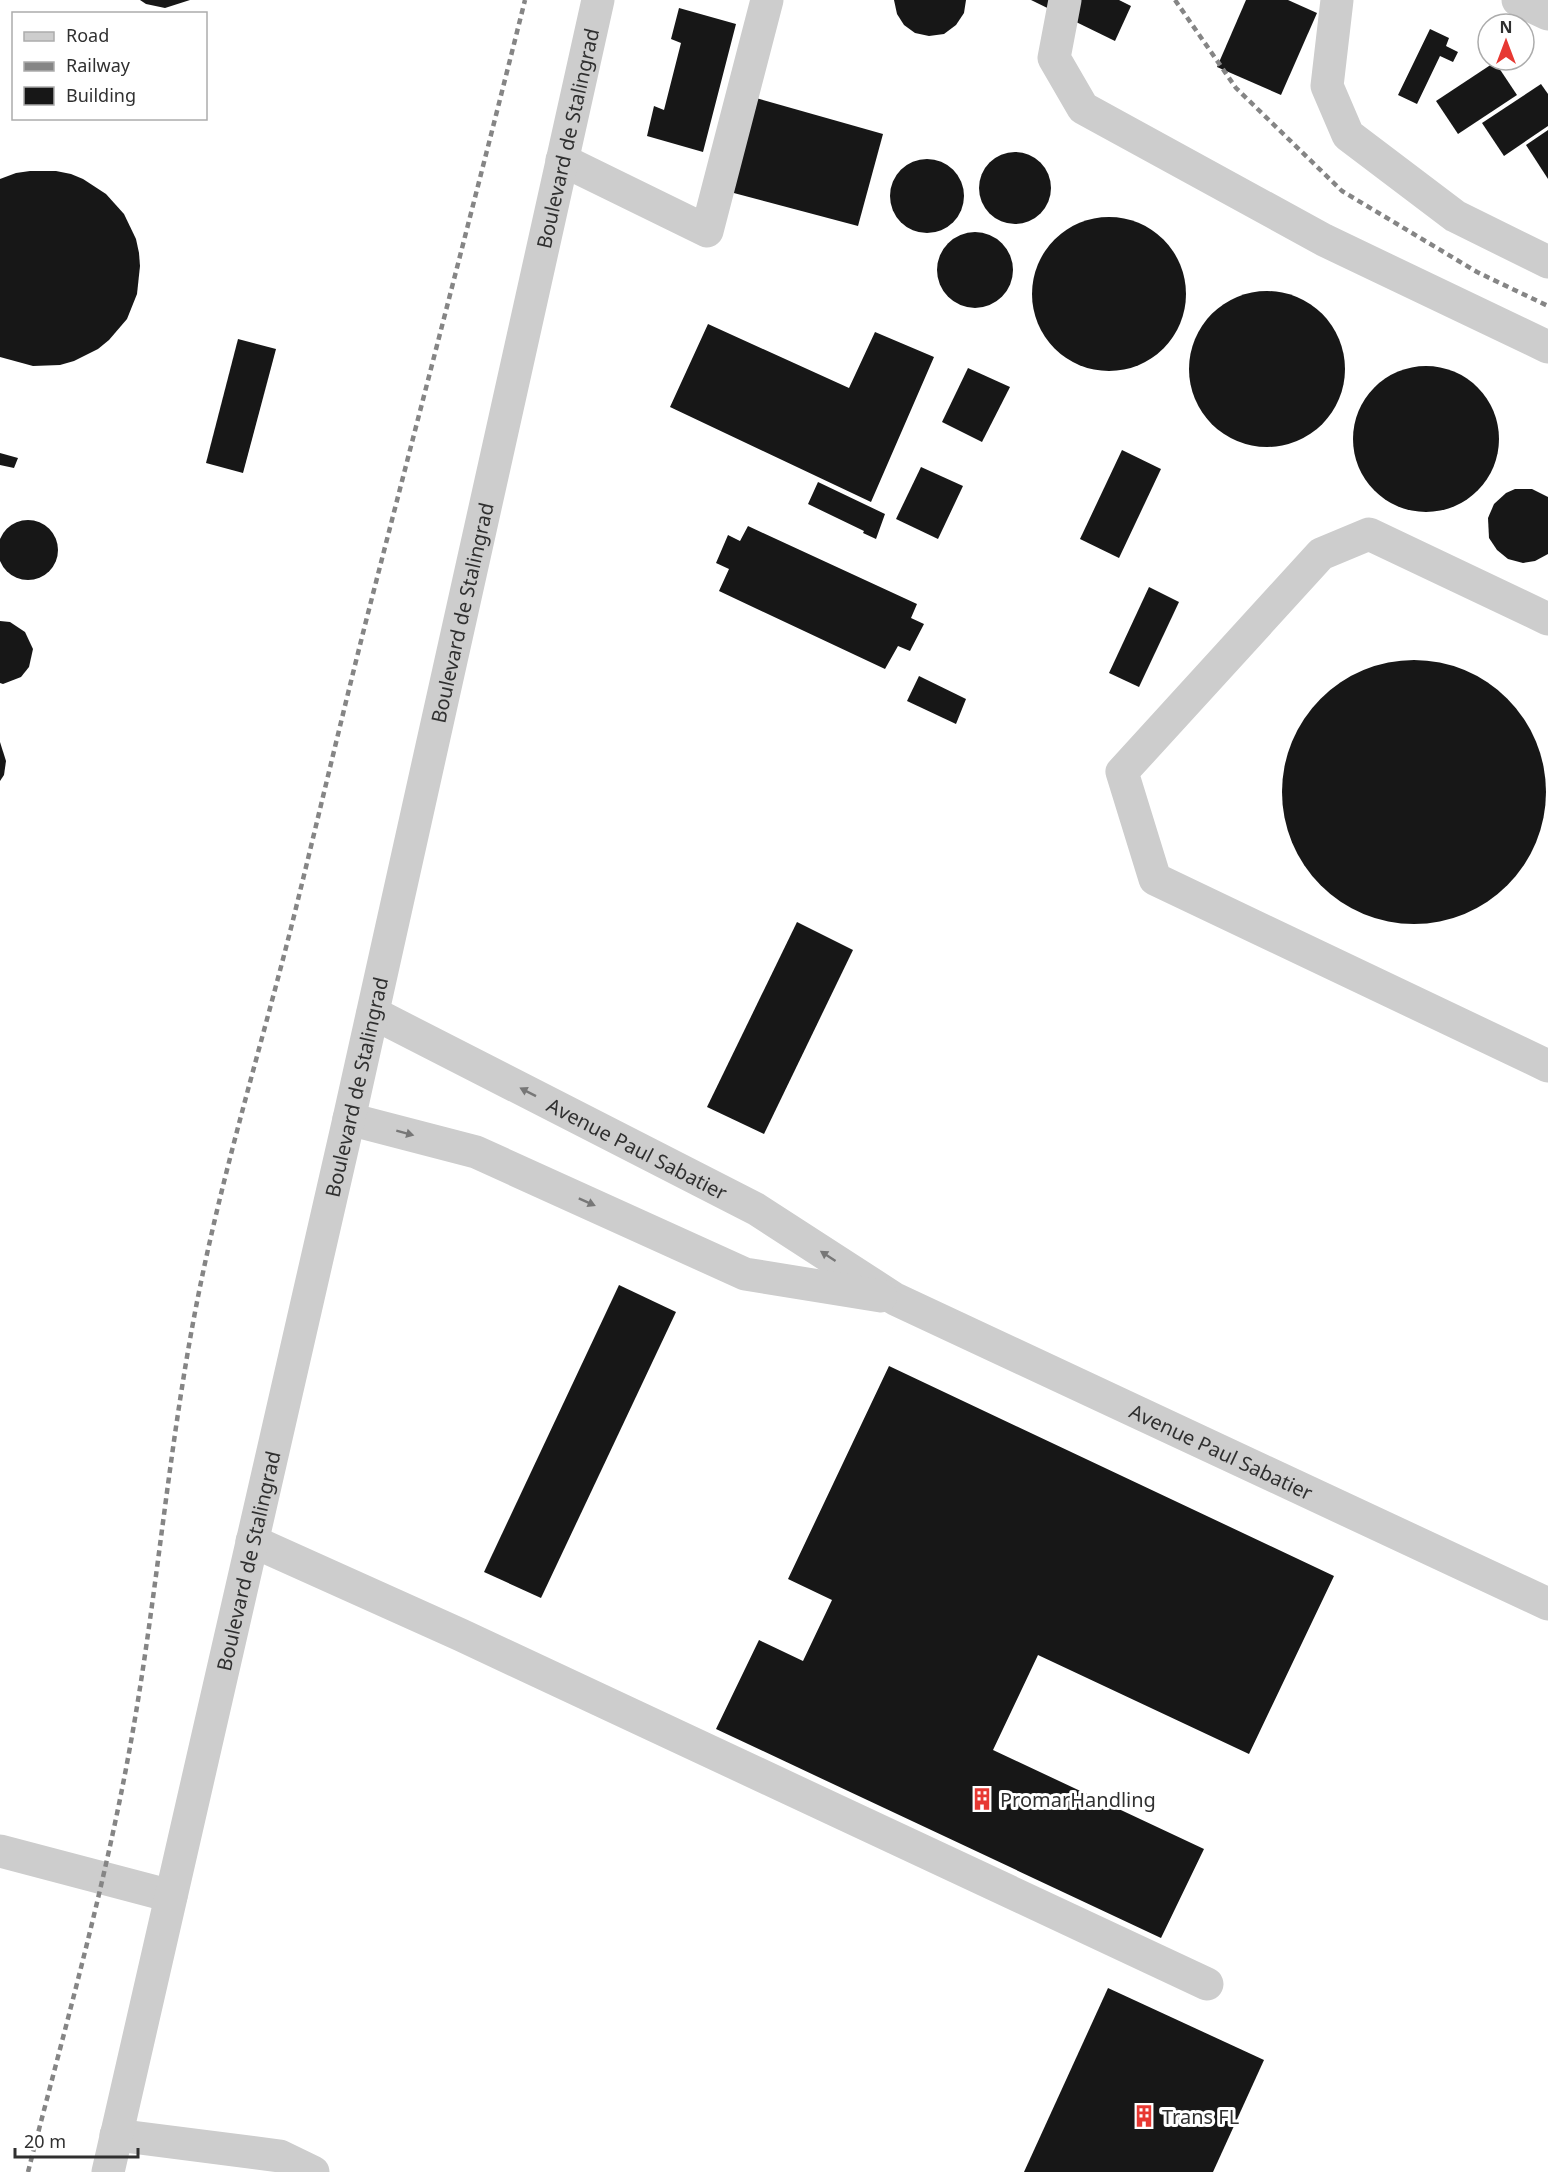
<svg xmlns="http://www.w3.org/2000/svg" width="1548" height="2172" font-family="'Noto Sans',sans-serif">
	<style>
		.building { fill: #171717 }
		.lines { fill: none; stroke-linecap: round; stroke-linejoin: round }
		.minor { stroke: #cdcdcd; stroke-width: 33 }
		.rail { stroke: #858585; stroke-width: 4.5; stroke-dasharray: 6 4.5; stroke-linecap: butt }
		.oneway { fill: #777 }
		.labels { text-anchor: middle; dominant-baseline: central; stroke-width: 6; stroke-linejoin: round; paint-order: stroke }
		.street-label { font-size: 20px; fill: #303030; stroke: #fff }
		.poi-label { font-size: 20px; fill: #303030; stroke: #fff; text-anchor: start }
	</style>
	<rect width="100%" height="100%" fill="#fff"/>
	<g class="building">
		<polygon points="140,0 190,0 165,8 146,4"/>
		<polygon points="894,0 966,0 964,13 956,25 944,34 929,36 915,33 904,25 897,14"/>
		<polygon points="1031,0 1119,0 1131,6 1115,41"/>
		<polygon points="1246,0 1288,0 1317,13 1281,95 1217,67"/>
		<polygon points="679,8 736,24 703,152 647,136 654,106 664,110 681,43 671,39"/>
		<polygon points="1430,29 1449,38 1446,46 1458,52 1453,62 1440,56 1417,104 1398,95"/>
		<polygon points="1495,62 1517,95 1458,134 1436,101"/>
		<polygon points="1541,84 1548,94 1548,126 1504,156 1482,123"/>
		<polygon points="756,98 883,134 858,226 730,192"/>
		<polygon points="1548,130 1548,179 1526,145"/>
		<circle cx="1015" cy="188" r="36"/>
		<circle cx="927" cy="196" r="37"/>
		<polygon points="30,171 56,171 71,174 83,179 106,194 124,214 136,239 139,253 140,266 137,294 127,319 109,340 98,349 74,361 60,365 33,366 0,357 0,179 16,173"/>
		<circle cx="1109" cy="294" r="77"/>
		<circle cx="975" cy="270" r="38"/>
		<circle cx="1267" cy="369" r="78"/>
		<polygon points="708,324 849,388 875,332 934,357 871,502 670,407"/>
		<polygon points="238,339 276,349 243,473 206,463"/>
		<circle cx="1426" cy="439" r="73"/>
		<polygon points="968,368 1010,387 982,442 942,422"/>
		<polygon points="1122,450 1161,469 1119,558 1080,539"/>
		<polygon points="0,453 18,458 14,468 0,465"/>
		<polygon points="921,467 963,486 938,539 896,519"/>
		<polygon points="818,482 885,514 876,539 863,533 864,531 808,504"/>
		<polygon points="1515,489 1532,489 1548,497 1548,554 1535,561 1523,563 1508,559 1497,550 1489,538 1488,518 1494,504 1506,493"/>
		<circle cx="28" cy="550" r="30"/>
		<polygon points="748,526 917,604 911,618 924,624 910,651 898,646 885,669 719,591 729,569 716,563 728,535 740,541"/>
		<polygon points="1149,587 1179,602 1139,687 1109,673"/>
		<polygon points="0,621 10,622 25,632 33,649 29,667 21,677 3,684 0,683"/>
		<circle cx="1414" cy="792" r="132"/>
		<polygon points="919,676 966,699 956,724 907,701"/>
		<polygon points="0,742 6,761 4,775 0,781"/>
		<polygon points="797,922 853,950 764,1134 707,1107"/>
		<polygon points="619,1285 676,1312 541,1598 484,1572"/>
		<polygon points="889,1366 1334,1576 1249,1754 1038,1655 993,1750 1204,1849 1161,1938 716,1729 759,1640 803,1661 832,1600 788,1579"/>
		<polygon points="1108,1988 1264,2060 1213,2172 1024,2172"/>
	</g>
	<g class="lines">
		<g class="minor">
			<polyline points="1065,0 1054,58 1083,108 1324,240 1548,347"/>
			<polyline points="1337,0 1327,86 1348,135 1455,216 1548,262"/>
			<polyline points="1518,0 1548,14"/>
			<polyline points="562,160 707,231 767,0"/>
			<polyline points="1548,619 1369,534 1321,554 1122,772 1155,879 1548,1066"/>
			<path id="s1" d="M 373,1013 L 756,1209 L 895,1299 L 1548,1604"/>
			<polyline points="349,1119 476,1152 745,1274 881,1296"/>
			<polyline points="252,1541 461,1635 1207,1984"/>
			<polyline points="0,1851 171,1896"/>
			<polyline points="116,2135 280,2156 313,2172"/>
			<path id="s2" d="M 108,2172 L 349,1119 L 598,0"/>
		</g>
		<g class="rail">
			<polyline points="1175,0 1236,88 1342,191 1477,272 1548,306"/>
			<path d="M 28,2172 C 64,2031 104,1891 130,1747 C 158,1593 169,1436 201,1282 C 226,1161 262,1043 292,924 C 320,811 346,698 375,586 C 425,391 476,196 525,0"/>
		</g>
	</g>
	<defs><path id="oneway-solid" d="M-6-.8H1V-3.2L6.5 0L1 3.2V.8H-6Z" transform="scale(1.5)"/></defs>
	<g class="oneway">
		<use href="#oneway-solid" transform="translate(528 1092) rotate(-153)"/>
		<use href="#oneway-solid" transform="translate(405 1133) rotate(15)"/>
		<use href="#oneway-solid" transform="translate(587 1202) rotate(24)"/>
		<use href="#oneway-solid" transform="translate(828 1256) rotate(-147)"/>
	</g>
	<defs>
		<g id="building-bare" transform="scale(1.8)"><path d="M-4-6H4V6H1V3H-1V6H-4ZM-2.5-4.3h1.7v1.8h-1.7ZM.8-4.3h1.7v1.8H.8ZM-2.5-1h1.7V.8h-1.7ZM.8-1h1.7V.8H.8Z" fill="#e73832" stroke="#fff" stroke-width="2.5" paint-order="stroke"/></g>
	</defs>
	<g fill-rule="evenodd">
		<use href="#building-bare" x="982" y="1799"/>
		<use href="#building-bare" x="1144" y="2116"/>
	</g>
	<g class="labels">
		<g class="street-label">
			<text stroke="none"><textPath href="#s2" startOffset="2085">Boulevard de Stalingrad</textPath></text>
			<text stroke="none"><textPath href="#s2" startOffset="1599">Boulevard de Stalingrad</textPath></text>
			<text stroke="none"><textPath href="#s2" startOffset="1113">Boulevard de Stalingrad</textPath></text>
			<text stroke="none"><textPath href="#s1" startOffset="297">Avenue Paul Sabatier</textPath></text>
			<text stroke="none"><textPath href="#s1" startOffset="956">Avenue Paul Sabatier</textPath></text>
			<text stroke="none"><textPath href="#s2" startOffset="627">Boulevard de Stalingrad</textPath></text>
		</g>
		<g class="poi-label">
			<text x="1000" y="1799">PromarHandling</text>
			<text x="1162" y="2116">Trans FL</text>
		</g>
	</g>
	<rect x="12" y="12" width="195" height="108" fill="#ffffff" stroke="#acacac" stroke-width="1.5"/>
	<rect x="24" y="32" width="30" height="9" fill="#cdcdcd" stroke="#acacac" stroke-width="1.5"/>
	<text x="66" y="42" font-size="18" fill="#303030">Road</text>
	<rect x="24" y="62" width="30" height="9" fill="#858585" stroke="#acacac" stroke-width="1.5"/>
	<text x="66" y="72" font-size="18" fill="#303030">Railway</text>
	<rect x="24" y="87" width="30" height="18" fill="#171717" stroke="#acacac" stroke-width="1.5"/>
	<text x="66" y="102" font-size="18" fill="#303030">Building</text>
	<g transform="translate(1506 42)"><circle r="28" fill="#ffffff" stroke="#acacac" stroke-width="1.5"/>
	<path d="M0-4.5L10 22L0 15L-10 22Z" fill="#e73832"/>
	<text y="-9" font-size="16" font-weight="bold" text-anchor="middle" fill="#303030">N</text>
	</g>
	<path d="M15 2148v9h123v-9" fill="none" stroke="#303030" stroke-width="3"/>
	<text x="24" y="2148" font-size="18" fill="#303030" stroke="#ffffff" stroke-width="4.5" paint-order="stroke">20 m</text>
</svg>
